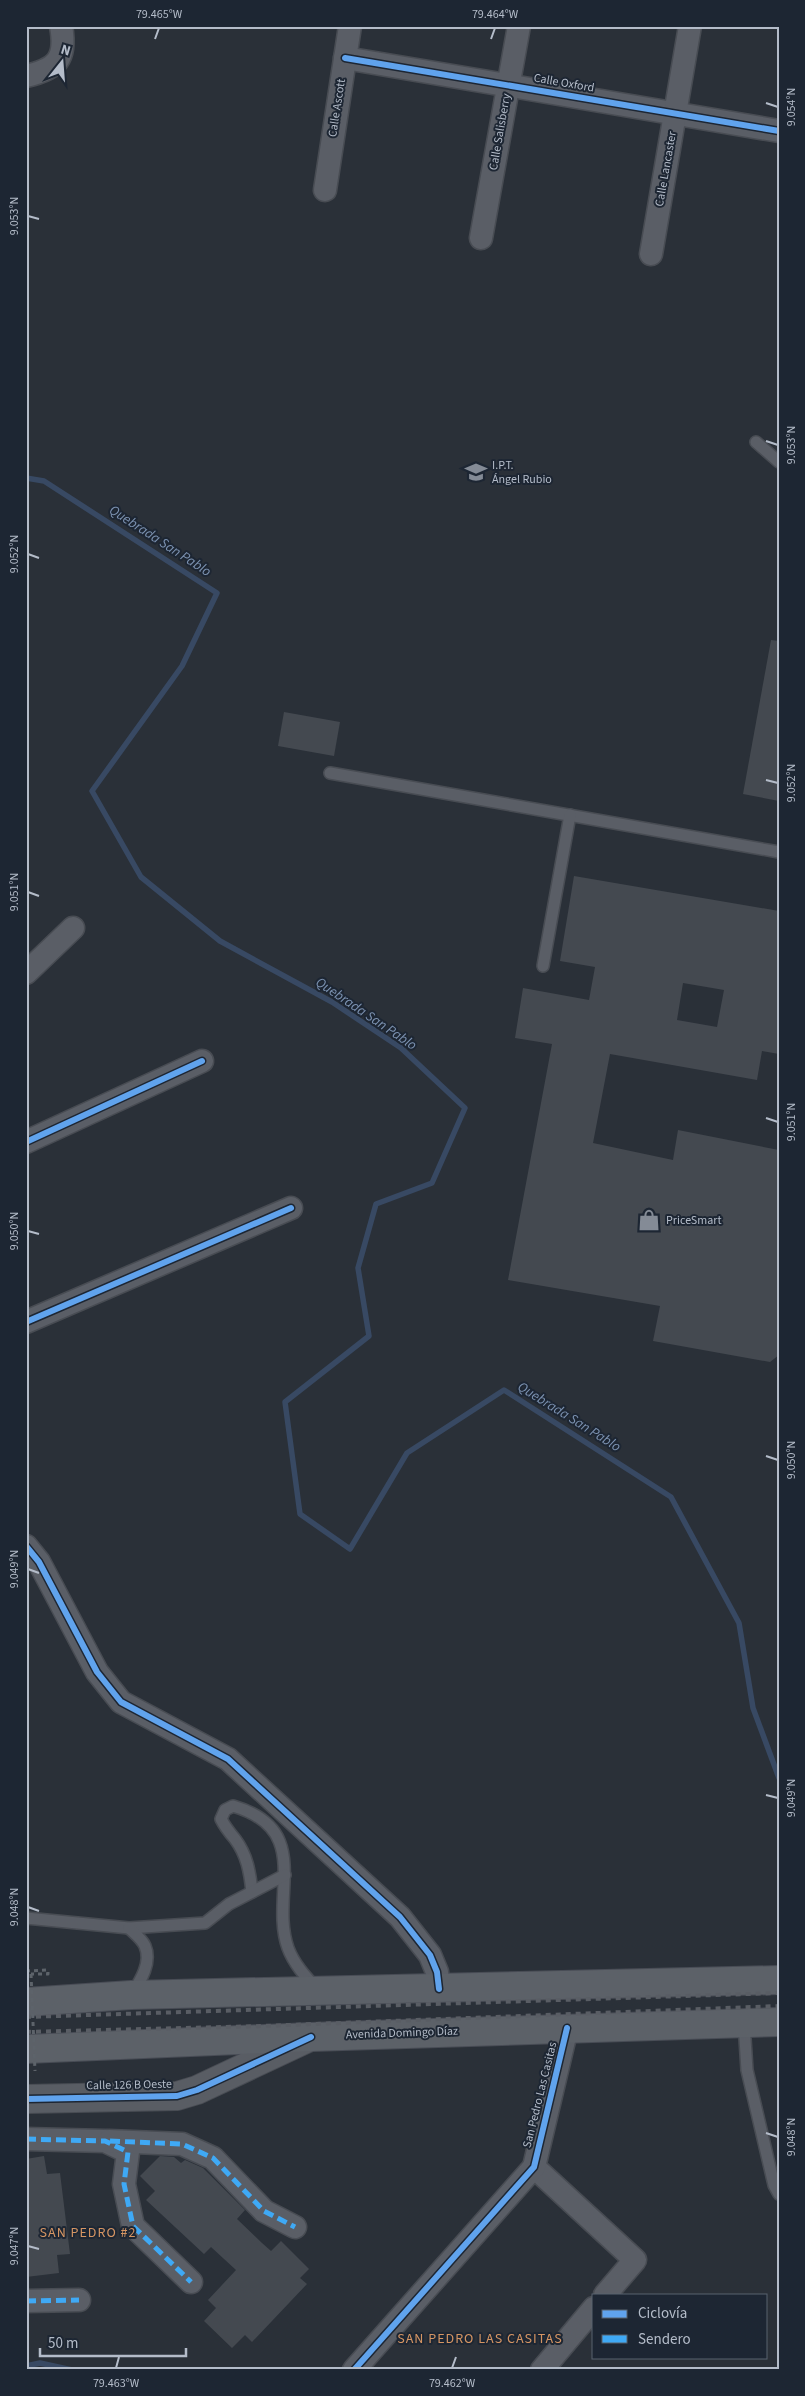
<svg xmlns="http://www.w3.org/2000/svg" width="805" height="2396" font-family="'Source Sans 3',sans-serif">
	<style>
		.lines { fill: none; stroke-linecap: round; stroke-linejoin: round }
		.stream { stroke: #384963; stroke-width: 5.5 }
		.building { fill: #444950; fill-rule: evenodd }
		.lane-casing { stroke: #484c53; stroke-width: 14 }
		.street-casing { stroke: #484c53; stroke-width: 25 }
		.secondary-casing { stroke: #484c53; stroke-width: 30 }
		.primary-casing { stroke: #484c55; stroke-width: 30 }
		.path { stroke: #5d636a; stroke-width: 3; stroke-dasharray: 4 4; stroke-linecap: butt }
		.lane { stroke: #5a5e66; stroke-width: 11 }
		.street { stroke: #5a5e66; stroke-width: 22 }
		.secondary { stroke: #595d64; stroke-width: 28 }
		.primary { stroke: #5c6168; stroke-width: 28 }
		.rail { stroke: #595d64; stroke-width: 4; stroke-dasharray: 5 5; stroke-linecap: butt }
		.path-bridge { stroke: #5d636a; stroke-width: 3; stroke-dasharray: 4 4; stroke-linecap: butt }
		.quiet { stroke: #3fa9f5; stroke-width: 5; stroke-dasharray: 10 5; stroke-linecap: butt }
		.cycleway-casing { stroke: #1d2633; stroke-width: 9 }
		.cycleway { stroke: #60a3ed; stroke-width: 6 }
		.ticks { fill: none; stroke: #b4bcc9; stroke-width: 2 }
		.labels { text-anchor: middle; dominant-baseline: central; stroke-width: 4; stroke-linejoin: round; paint-order: stroke }
		.street-label { font-size: 12px; fill: #b4bcc9; stroke: #1d2633 }
		.poi-label { font-size: 12px; fill: #b4bcc9; stroke: #1d2633; text-anchor: start }
		.water-label { font-size: 14px; font-style: italic; fill: #7c92b1; stroke: #1d2633 }
		.neighbourhood-label { font-size: 14px; letter-spacing: 1px; fill: #d59563; stroke: #1d2633 }
		.neatline { fill: none; stroke: #b4bcc9; stroke-width: 2 }
		.ticks-label { font-size: 12px; text-anchor: middle; fill: #b4bcc9 }
	</style>
	<rect width="100%" height="100%" fill="#2a3038"/>
	<g class="lines">
		<g class="stream">
			<polyline points="26,478 44,481 217,593 182,666 92,791 141,877 220,941 332,1002 401,1048 465,1108 432,1183 376,1204 358,1268 369,1336 285,1402 300,1514 350,1549 407,1453 504,1390 671,1497 739,1623 753,1708 779,1778"/>
			<polyline points="26,2366 40,2363 72,2370"/>
		</g>
	</g>
	<g class="building">
		<polygon points="771,640 779,641 779,801 743,794"/>
		<polygon points="284,712 340,722 334,756 278,746"/>
		<path d="M 574,876 L 779,911 L 779,1054 L 762,1051 L 757,1080 L 610,1054 L 593,1143 L 673,1160 L 678,1130 L 779,1150 L 779,1355 L 770,1362 L 653,1341 L 660,1306 L 508,1280 L 552,1044 L 515,1038 L 523,988 L 589,1000 L 595,967 L 560,961 ZM 683,983 L 724,990 L 717,1027 L 677,1020 Z"/>
		<polygon points="44,2156 47,2174 60,2173 70,2254 57,2255 59,2273 26,2277 26,2159"/>
		<polygon points="160,2156 174,2157 181,2163 185,2160 203,2168 245,2210 237,2219 262,2243 271,2251 281,2241 309,2269 300,2278 307,2284 252,2342 245,2335 232,2348 204,2321 216,2308 208,2300 236,2270 211,2247 204,2254 146,2200 155,2191 140,2176"/>
	</g>
	<g class="lines">
		<g class="lane-casing">
			<g id="lane">
				<polyline points="756,442 779,462"/>
				<polyline points="330,773 779,852"/>
				<polyline points="543,966 570,815"/>
				<path d="M 252,1892 C 250,1872 247,1855 235,1839 C 229,1832 225,1827 221,1819 L 225,1810 L 233,1806 C 315,1830 269,1895 288,1948 C 294,1964 305,1976 316,1988"/>
				<polyline points="26,1918 129,1928 205,1923 229,1904 285,1875"/>
				<path d="M 129,1928 C 134,1933 142,1939 145,1946 C 152,1962 141,1980 132,1994"/>
				<polyline points="744,2023 747,2070 774,2185 779,2194"/>
			</g>
		</g>
		<g class="street-casing">
			<g id="street">
				<polyline points="345,58 779,131"/>
				<path d="M 26,76 C 57,69 67,59 61,26"/>
				<polyline points="325,190 350,26"/>
				<polyline points="481,238 519,26"/>
				<polyline points="651,254 690,26"/>
				<polyline points="26,973 73,928"/>
				<polyline points="26,1142 202,1061"/>
				<polyline points="26,1322 291,1208"/>
				<polyline points="26,1546 39,1562 97,1672 121,1702 228,1759 400,1917 430,1955 437,1972 439,1989"/>
				<polyline points="26,2139 105,2141 128,2152 124,2184 133,2226 191,2282"/>
				<polyline points="109,2141 182,2144 213,2158 264,2211 295,2227"/>
				<polyline points="534,2167 635,2260 605,2295"/>
				<polyline points="26,2301 79,2300"/>
				<polyline points="354,2370 534,2167 567,2028"/>
				<polyline points="542,2370 594,2308"/>
			</g>
		</g>
		<g class="secondary-casing">
			<polyline id="secondary" points="26,2099 177,2096 197,2090 310,2037"/>
		</g>
		<g class="primary-casing">
			<g id="primary">
				<polyline points="26,2002 131,1995 779,1980"/>
				<polyline points="26,2049 311,2037 779,2022"/>
			</g>
		</g>
		<polyline class="path" points="26,1971 48,1970 48,1974 31,1974"/>
		<use href="#lane" class="lane"/>
		<use href="#street" class="street"/>
		<use href="#secondary" class="secondary"/>
		<use href="#primary" class="primary"/>
		<g class="rail">
			<polyline points="26,2017 779,1993"/>
			<polyline points="26,2032 262,2026 779,2006"/>
		</g>
		<polyline class="path-bridge" points="31,1974 35,2071"/>
		<g class="quiet">
			<polyline points="26,2139 105,2141 128,2152 124,2184 133,2226 191,2282"/>
			<polyline points="110,2141 182,2144 213,2158 264,2211 295,2227"/>
			<polyline points="26,2301 79,2300"/>
		</g>
		<g class="cycleway-casing">
			<g id="cycleway">
				<polyline points="345,58 779,131"/>
				<polyline points="26,1142 202,1061"/>
				<polyline points="26,1322 291,1208"/>
				<polyline points="26,1546 39,1562 97,1672 121,1702 228,1759 400,1917 430,1955 437,1972 439,1989"/>
				<polyline points="26,2099 177,2096 197,2090 311,2037"/>
				<polyline points="354,2370 534,2167 567,2028"/>
			</g>
		</g>
		<use href="#cycleway" class="cycleway"/>
	</g>
	<path class="ticks" d="M 155,39 L 159,28M 491,39 L 495,28M 766,103 L 778,107M 28,216 L 39,219M 766,441 L 778,445M 28,554 L 39,558M 766,780 L 778,783M 28,892 L 39,896M 766,1118 L 778,1122M 28,1231 L 39,1234M 766,1456 L 778,1460M 28,1569 L 39,1573M 766,1795 L 778,1798M 28,1907 L 39,1911M 766,2133 L 778,2137M 28,2246 L 39,2249M 116,2368 L 119,2357M 452,2368 L 456,2357"/>
	<defs>
		<g id="school-bare" transform="scale(1.725)"><path d="M0-5L7-2L0 1L-7-2ZM-4 1L0 2.5L4 1V4Q0 6-4 4Z" fill="#848b96" stroke="#1d2633" stroke-width="2.5" paint-order="stroke"/></g>
		<g id="shop-bare" transform="scale(1.725)"><path d="M-5-2.5h2.3a2.7 3.5 0 0 1 5.4 0H5L5.5 6h-11ZM-1.5-2.5h3a1.5 2.3 0 0 0-3 0Z" fill="#848b96" stroke="#1d2633" stroke-width="2.5" paint-order="stroke"/></g>
	</defs>
	<g fill-rule="evenodd">
		<use href="#school-bare" x="476" y="472"/>
		<use href="#shop-bare" x="649" y="1220"/>
	</g>
	<g class="labels">
		<g class="street-label">
			<text transform="translate(564 83) rotate(10)">Calle Oxford</text>
			<text transform="translate(337 108) rotate(-81)">Calle Ascott</text>
			<text transform="translate(500 132) rotate(-80)">Calle Salisberry</text>
			<text transform="translate(666 169) rotate(-80)">Calle Lancaster</text>
			<text transform="translate(402 2033) rotate(-2)">Avenida Domingo Díaz</text>
			<text transform="translate(129 2085) rotate(-1)">Calle 126 B Oeste</text>
			<text transform="translate(540 2095) rotate(-76)">San Pedro Las Casitas</text>
		</g>
		<g class="poi-label">
			<text x="492" y="465">I.P.T.<tspan x="492" dy="14">Ángel Rubio</tspan></text>
			<text x="666" y="1220">PriceSmart</text>
		</g>
		<g class="water-label">
			<text transform="translate(160 541) rotate(33)">Quebrada San Pablo</text>
			<text transform="translate(366 1014) rotate(34)">Quebrada San Pablo</text>
			<text transform="translate(569 1417) rotate(32)">Quebrada San Pablo</text>
		</g>
		<g class="neighbourhood-label">
			<text x="88" y="2233">SAN PEDRO #2</text>
			<text x="480" y="2339">SAN PEDRO LAS CASITAS</text>
		</g>
	</g>
	<rect width="805" height="2396" fill="none" stroke="#1d2633" stroke-width="55"/>
	<rect x="592" y="2294" width="175" height="65" fill="#1d2633" stroke="#59626f"/>
	<rect x="602" y="2310" width="25" height="8" fill="#60a3ed" stroke="#59626f"/>
	<text x="638" y="2318" font-size="15" fill="#b4bcc9">Ciclovía</text>
	<rect x="602" y="2335" width="25" height="8" fill="#3fa9f5" stroke="#59626f"/>
	<text x="638" y="2344" font-size="15" fill="#b4bcc9">Sendero</text>
	<g transform="translate(62 62) rotate(17)" stroke="#1d2633" stroke-width="4" paint-order="stroke">
	<path d="M0-4L9 19L0 12L-9 19Z" fill="#b4bcc9"/>
	<text y="-8" font-size="14" font-weight="bold" text-anchor="middle" fill="#b4bcc9">N</text>
	</g>
	<path d="M40 2348v8h146v-8" fill="none" stroke="#b4bcc9" stroke-width="2.5"/>
	<text x="48" y="2348" font-size="15" fill="#b4bcc9" stroke="#1d2633" stroke-width="4" paint-order="stroke">50 m</text>
	<rect x="28" y="28" width="750" height="2340" class="neatline"/>
	<g class="ticks-label">
		<text x="159" y="18">79.465°W</text>
		<text x="495" y="18">79.464°W</text>
		<text transform="translate(791 107) rotate(-90)" y="4">9.054°N</text>
		<text transform="translate(14 216) rotate(-90)" y="4">9.053°N</text>
		<text transform="translate(791 445) rotate(-90)" y="4">9.053°N</text>
		<text transform="translate(14 554) rotate(-90)" y="4">9.052°N</text>
		<text transform="translate(791 783) rotate(-90)" y="4">9.052°N</text>
		<text transform="translate(14 892) rotate(-90)" y="4">9.051°N</text>
		<text transform="translate(791 1122) rotate(-90)" y="4">9.051°N</text>
		<text transform="translate(14 1231) rotate(-90)" y="4">9.050°N</text>
		<text transform="translate(791 1460) rotate(-90)" y="4">9.050°N</text>
		<text transform="translate(14 1569) rotate(-90)" y="4">9.049°N</text>
		<text transform="translate(791 1798) rotate(-90)" y="4">9.049°N</text>
		<text transform="translate(14 1907) rotate(-90)" y="4">9.048°N</text>
		<text transform="translate(791 2137) rotate(-90)" y="4">9.048°N</text>
		<text transform="translate(14 2246) rotate(-90)" y="4">9.047°N</text>
		<text x="116" y="2387">79.463°W</text>
		<text x="452" y="2387">79.462°W</text>
	</g>
</svg>
